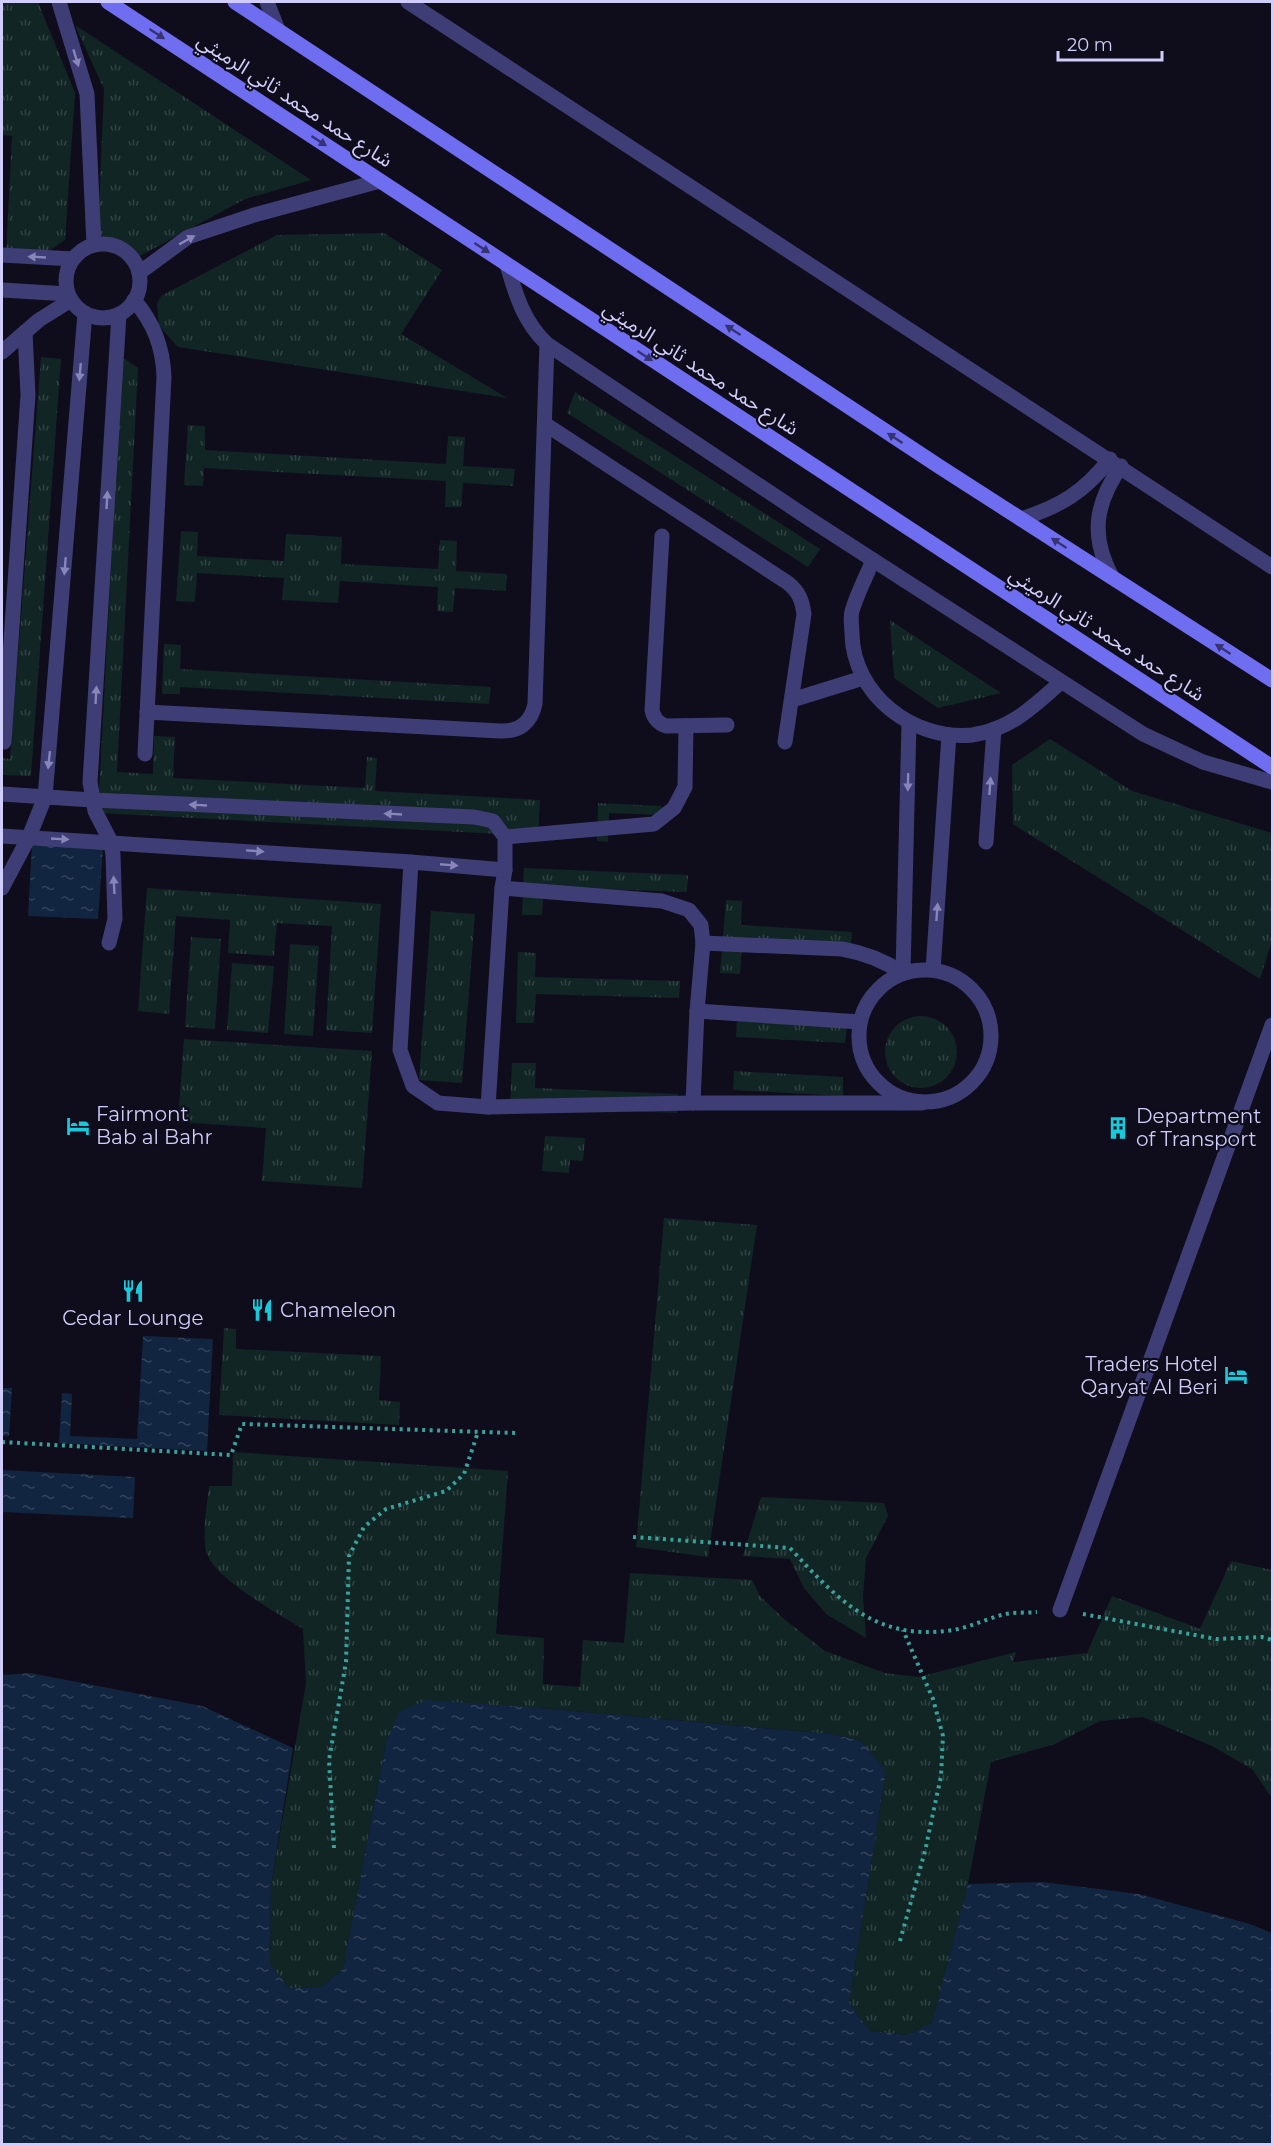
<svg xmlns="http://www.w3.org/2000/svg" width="1274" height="2146" font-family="Montserrat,'Noto Sans Arabic',sans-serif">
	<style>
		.grass { fill: url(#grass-tufts) }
		.water { fill: url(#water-ripples) }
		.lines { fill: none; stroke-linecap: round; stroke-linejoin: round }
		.path { stroke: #38a29b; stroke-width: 4; stroke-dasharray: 3 4.5; stroke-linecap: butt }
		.service { stroke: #3e3d76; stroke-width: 15 }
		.secondary { stroke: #6f6df0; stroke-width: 15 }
		.oneway { fill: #353370 }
		.oneway2 { fill: #8885b8 }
		.labels { text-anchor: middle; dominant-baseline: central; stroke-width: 4.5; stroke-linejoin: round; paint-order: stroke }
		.street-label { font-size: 20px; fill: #d1cdfa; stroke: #0f0d1b }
		.poi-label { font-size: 20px; fill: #d1cdfa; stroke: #0f0d1b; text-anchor: start }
	</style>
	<defs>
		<pattern id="grass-tufts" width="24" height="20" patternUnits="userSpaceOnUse" patternTransform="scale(1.5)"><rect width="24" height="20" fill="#112524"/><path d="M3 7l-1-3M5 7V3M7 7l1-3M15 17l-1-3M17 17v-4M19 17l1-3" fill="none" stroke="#334345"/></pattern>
		<pattern id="water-ripples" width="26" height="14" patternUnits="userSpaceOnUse" patternTransform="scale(1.5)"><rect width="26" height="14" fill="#122540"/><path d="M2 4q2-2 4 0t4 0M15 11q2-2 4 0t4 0" fill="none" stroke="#33435c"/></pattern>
	</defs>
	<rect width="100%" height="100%" fill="#0f0d1b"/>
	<g class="grass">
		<polygon points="2,2 38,2 75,93 65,240 39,258 6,256 12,136 2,135"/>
		<polygon points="75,25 311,180 245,199 136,258 98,234 104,89"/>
		<polygon points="384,233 442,270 401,334 507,398 178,347 159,326 157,304 161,296 277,235"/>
		<polygon points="41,357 61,359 31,776 2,775 2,758 10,759"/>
		<polygon points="122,357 138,368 117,772 153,774 154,736 175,737 173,778 365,788 367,757 377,758 375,791 540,800 538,836 98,813"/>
		<polygon points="575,392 820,549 808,567 567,413"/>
		<polygon points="188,425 205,426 205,450 446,464 448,436 465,437 463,466 515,469 513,486 463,483 461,507 445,507 446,481 204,468 203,486 184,485"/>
		<polygon points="181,531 198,532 197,556 284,561 286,534 342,537 341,564 438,569 440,540 457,541 456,571 507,574 506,591 455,588 453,612 437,611 438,587 340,581 338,603 282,600 284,578 197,573 195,602 176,601"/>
		<polygon points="890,620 1001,693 938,708 894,678"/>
		<polygon points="164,644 181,645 180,669 491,687 489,704 180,687 180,694 162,694"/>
		<polygon points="1050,739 1132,791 1272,833 1272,940 1260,979 1013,824 1012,765"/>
		<polygon points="598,803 662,806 662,815 609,813 608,842 597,841"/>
		<polygon points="524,868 688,875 687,892 544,887 542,915 522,915"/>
		<polygon points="147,888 381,904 372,1033 326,1030 332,926 277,923 274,956 228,953 230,920 176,916 169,1014 138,1011"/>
		<polygon points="726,900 742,901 741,925 852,932 850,951 742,944 740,974 720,973"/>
		<polygon points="431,911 475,914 462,1083 419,1080"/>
		<polygon points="191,937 221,939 215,1029 185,1027"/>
		<polygon points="290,944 319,946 313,1036 284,1034"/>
		<polygon points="518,952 536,953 535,977 680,981 679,998 536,994 534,1023 516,1023"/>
		<polygon points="232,963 274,966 268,1033 227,1030"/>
		<circle cx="921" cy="1052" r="36"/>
		<polygon points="737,1018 847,1025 845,1043 736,1037"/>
		<polygon points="184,1039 372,1051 362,1188 262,1181 266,1128 178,1122"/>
		<polygon points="512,1063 536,1063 535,1088 678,1094 677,1113 510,1107"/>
		<polygon points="734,1071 843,1077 843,1096 733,1090"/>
		<polygon points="545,1136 585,1138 583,1161 570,1160 569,1173 542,1171"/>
		<polygon points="664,1218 757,1225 708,1557 636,1547"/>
		<polygon points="224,1328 236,1329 236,1349 381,1356 379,1400 400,1402 399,1425 219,1415"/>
		<path d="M 233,1452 L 508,1471 L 496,1634 L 544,1638 L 543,1684 L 580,1687 L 583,1640 L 624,1643 L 630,1573 L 752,1580 L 760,1596 L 784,1619 L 825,1651 L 885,1673 L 918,1677 L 1016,1652 L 1013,1662 L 1087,1653 L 1112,1596 L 1200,1629 L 1231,1561 L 1272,1570 L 1272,1798 L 1252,1769 L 1212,1746 L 1143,1717 L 1100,1721 L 1055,1744 L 991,1762 L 968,1884 L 932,2023 L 908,2035 L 870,2031 L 849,2003 L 886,1771 L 861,1741 L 831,1734 L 539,1708 L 386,1743 L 343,1969 L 321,1987 L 289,1988 L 270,1964 L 271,1886 L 306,1683 L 303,1629 C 279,1614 212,1578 206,1551 C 202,1531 207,1506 209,1486 L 232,1486 Z"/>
		<polygon points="761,1497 884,1503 888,1516 866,1558 863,1596 866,1638 826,1614 804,1588 790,1559 743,1556"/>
	</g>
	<g class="water">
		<polygon points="32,845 103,849 98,919 28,916"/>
		<polygon points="143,1336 213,1339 207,1451 59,1443 62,1393 72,1394 70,1436 137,1439"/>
		<polygon points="2,1388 12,1388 9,1436 2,1436"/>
		<polygon points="2,1470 135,1477 133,1518 2,1512"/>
		<polygon points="30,1673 202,1706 293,1748 271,1886 270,1964 289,1988 321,1987 343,1969 386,1743 399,1712 426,1700 538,1708 831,1734 861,1741 886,1771 849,2003 870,2031 907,2035 932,2023 968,1884 1042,1882 1139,1894 1250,1924 1272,1933 1272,2144 2,2144 2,1675"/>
	</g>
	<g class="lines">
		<g class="path">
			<polyline points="2,1442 231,1455 242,1424 516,1433"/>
			<path d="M 633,1537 L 790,1548 C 838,1600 876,1642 953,1630 C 971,1627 988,1618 1005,1614 C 1016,1612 1027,1613 1037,1612"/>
			<polyline points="1083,1614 1216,1639 1262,1637 1272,1640"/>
			<polyline points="334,1848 329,1760 346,1662 349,1556 364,1527 386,1509 446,1491 464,1474 478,1432"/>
			<polyline points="900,1941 925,1851 941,1776 943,1736 933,1699 903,1630"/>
		</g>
		<g class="service">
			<polyline points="59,2 87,94 94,245"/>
			<polyline points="267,2 278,30"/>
			<polyline points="408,2 1272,567"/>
			<circle cx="103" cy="281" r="37"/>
			<polyline points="2,255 73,259"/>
			<path d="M 507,265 C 516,295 523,321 547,344 L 811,520 L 1143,734 L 1203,762 L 1272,782"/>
			<polyline points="139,273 188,237 254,215 380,181"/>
			<polyline points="2,290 68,294"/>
			<path d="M 134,300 C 154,323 163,347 164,377 L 145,754"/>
			<polyline points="2,352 39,320 71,300"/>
			<path d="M 545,424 L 788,583 C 799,592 802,600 804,614 L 785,742"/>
			<path d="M 1021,519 C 1061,506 1084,492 1110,459"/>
			<path d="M 662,536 L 652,710 C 654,719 658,723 666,726 L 727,725"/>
			<path d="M 873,560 C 866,577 857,594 852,611 C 850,618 852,627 852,634 C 853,694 913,741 972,735 C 1010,730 1034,706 1061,682"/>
			<path d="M 1112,577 C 1090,536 1095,504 1121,466"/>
			<polyline points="792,700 863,678"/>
			<path d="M 147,712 L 500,731 C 519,732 531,723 535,704 L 547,344"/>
			<polyline points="4,742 28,395 25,332"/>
			<polyline points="2,794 92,800 474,817 493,821 505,837 505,870 502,888 488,1107"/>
			<polyline points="2,836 411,862 505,870"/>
			<polyline points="505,837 654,824 674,808 685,787 686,726"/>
			<polyline points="986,842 994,729"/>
			<polyline points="411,862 400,1050 413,1086 438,1103 488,1107 693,1103 922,1103"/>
			<polyline points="2,888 29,837 45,797 85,313"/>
			<polyline points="502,888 662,901 689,910 701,925 703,943 697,1011 693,1103"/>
			<polyline points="109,943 115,919 113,855 111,842 95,811 90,782 119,314"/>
			<path d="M 703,943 L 842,949 C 865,953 883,960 903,973"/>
			<circle cx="925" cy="1036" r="66"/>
			<polyline points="933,970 949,735"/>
			<polyline points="903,973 909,723"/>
			<polyline points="697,1011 860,1022"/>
			<polyline points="1060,1610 1272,1025"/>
		</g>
		<g class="secondary">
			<polyline points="108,2 1272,767"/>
			<polyline points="235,2 940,467 1272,680"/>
		</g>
	</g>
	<defs><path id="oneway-solid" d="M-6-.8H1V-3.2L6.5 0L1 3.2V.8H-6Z" transform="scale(1.5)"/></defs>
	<g class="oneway">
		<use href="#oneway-solid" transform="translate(157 34) rotate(33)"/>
		<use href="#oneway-solid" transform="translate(319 141) rotate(33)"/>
		<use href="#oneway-solid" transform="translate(482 248) rotate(33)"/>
		<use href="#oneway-solid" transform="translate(733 330) rotate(-147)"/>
		<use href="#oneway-solid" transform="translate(645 356) rotate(33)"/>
		<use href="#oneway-solid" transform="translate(895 438) rotate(-147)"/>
		<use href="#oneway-solid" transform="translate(1059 543) rotate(-147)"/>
		<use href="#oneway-solid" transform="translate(1223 649) rotate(-147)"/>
	</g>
	<g class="oneway2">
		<use href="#oneway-solid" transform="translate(76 58) rotate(73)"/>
		<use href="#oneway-solid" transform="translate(187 240) rotate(-29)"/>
		<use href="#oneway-solid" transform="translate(37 257) rotate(-177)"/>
		<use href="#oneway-solid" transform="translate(80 372) rotate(95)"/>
		<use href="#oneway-solid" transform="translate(107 500) rotate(-87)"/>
		<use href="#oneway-solid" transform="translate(65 566) rotate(95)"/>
		<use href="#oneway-solid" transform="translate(96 695) rotate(-87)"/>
		<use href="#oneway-solid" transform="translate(49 760) rotate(96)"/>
		<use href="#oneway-solid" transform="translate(908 782) rotate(91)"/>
		<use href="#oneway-solid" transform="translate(990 786) rotate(-86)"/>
		<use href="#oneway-solid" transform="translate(198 805) rotate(-177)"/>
		<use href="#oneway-solid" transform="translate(393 814) rotate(-177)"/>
		<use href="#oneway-solid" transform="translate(60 839) rotate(3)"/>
		<use href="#oneway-solid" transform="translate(255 851) rotate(4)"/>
		<use href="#oneway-solid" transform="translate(449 865) rotate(5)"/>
		<use href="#oneway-solid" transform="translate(114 885) rotate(-93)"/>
		<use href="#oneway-solid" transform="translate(937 912) rotate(-86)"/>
	</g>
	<defs>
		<g id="hotel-bare" transform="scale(1.8)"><path d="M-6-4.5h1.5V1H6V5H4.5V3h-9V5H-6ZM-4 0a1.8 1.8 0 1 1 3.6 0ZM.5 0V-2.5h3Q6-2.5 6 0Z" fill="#16cadc" stroke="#0f0d1b" stroke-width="2.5" paint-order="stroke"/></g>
		<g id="building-bare" transform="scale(1.8)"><path d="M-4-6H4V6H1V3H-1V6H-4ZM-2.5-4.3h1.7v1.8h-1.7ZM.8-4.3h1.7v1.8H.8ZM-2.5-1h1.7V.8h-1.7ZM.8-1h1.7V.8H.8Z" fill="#16cadc" stroke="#0f0d1b" stroke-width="2.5" paint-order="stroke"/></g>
		<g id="restaurant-bare" transform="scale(1.8)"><path d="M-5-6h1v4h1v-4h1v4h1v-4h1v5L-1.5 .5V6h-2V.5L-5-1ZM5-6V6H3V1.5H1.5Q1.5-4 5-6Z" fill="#16cadc" stroke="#0f0d1b" stroke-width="2.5" paint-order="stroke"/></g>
	</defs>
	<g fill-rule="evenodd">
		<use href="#hotel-bare" x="78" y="1126"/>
		<use href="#building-bare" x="1118" y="1128"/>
		<use href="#restaurant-bare" x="133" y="1291"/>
		<use href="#restaurant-bare" x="262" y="1310"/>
		<use href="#hotel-bare" x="1236" y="1375"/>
	</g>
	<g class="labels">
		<g class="street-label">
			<text transform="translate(295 100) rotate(33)">شارع حمد محمد ثاني الرميثي</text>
			<text transform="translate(701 368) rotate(33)">شارع حمد محمد ثاني الرميثي</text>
			<text transform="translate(1107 634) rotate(33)">شارع حمد محمد ثاني الرميثي</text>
		</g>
		<g class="poi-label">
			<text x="96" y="1114">Fairmont<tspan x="96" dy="23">Bab al Bahr</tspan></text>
			<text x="1136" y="1116">Department<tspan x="1136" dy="23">of Transport</tspan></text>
			<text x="280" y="1310">Chameleon</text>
			<text x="133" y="1318" text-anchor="middle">Cedar Lounge</text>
			<text x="1218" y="1364" text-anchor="end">Traders Hotel<tspan x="1218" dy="23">Qaryat Al Beri</tspan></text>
		</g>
	</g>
	<rect width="1274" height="2146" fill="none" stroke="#d1cdfa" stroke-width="6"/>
	<path d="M1058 51v9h104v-9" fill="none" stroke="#d1cdfa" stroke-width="3"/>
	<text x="1067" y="51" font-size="18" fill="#d1cdfa" stroke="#0f0d1b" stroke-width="4.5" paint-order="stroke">20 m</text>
</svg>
